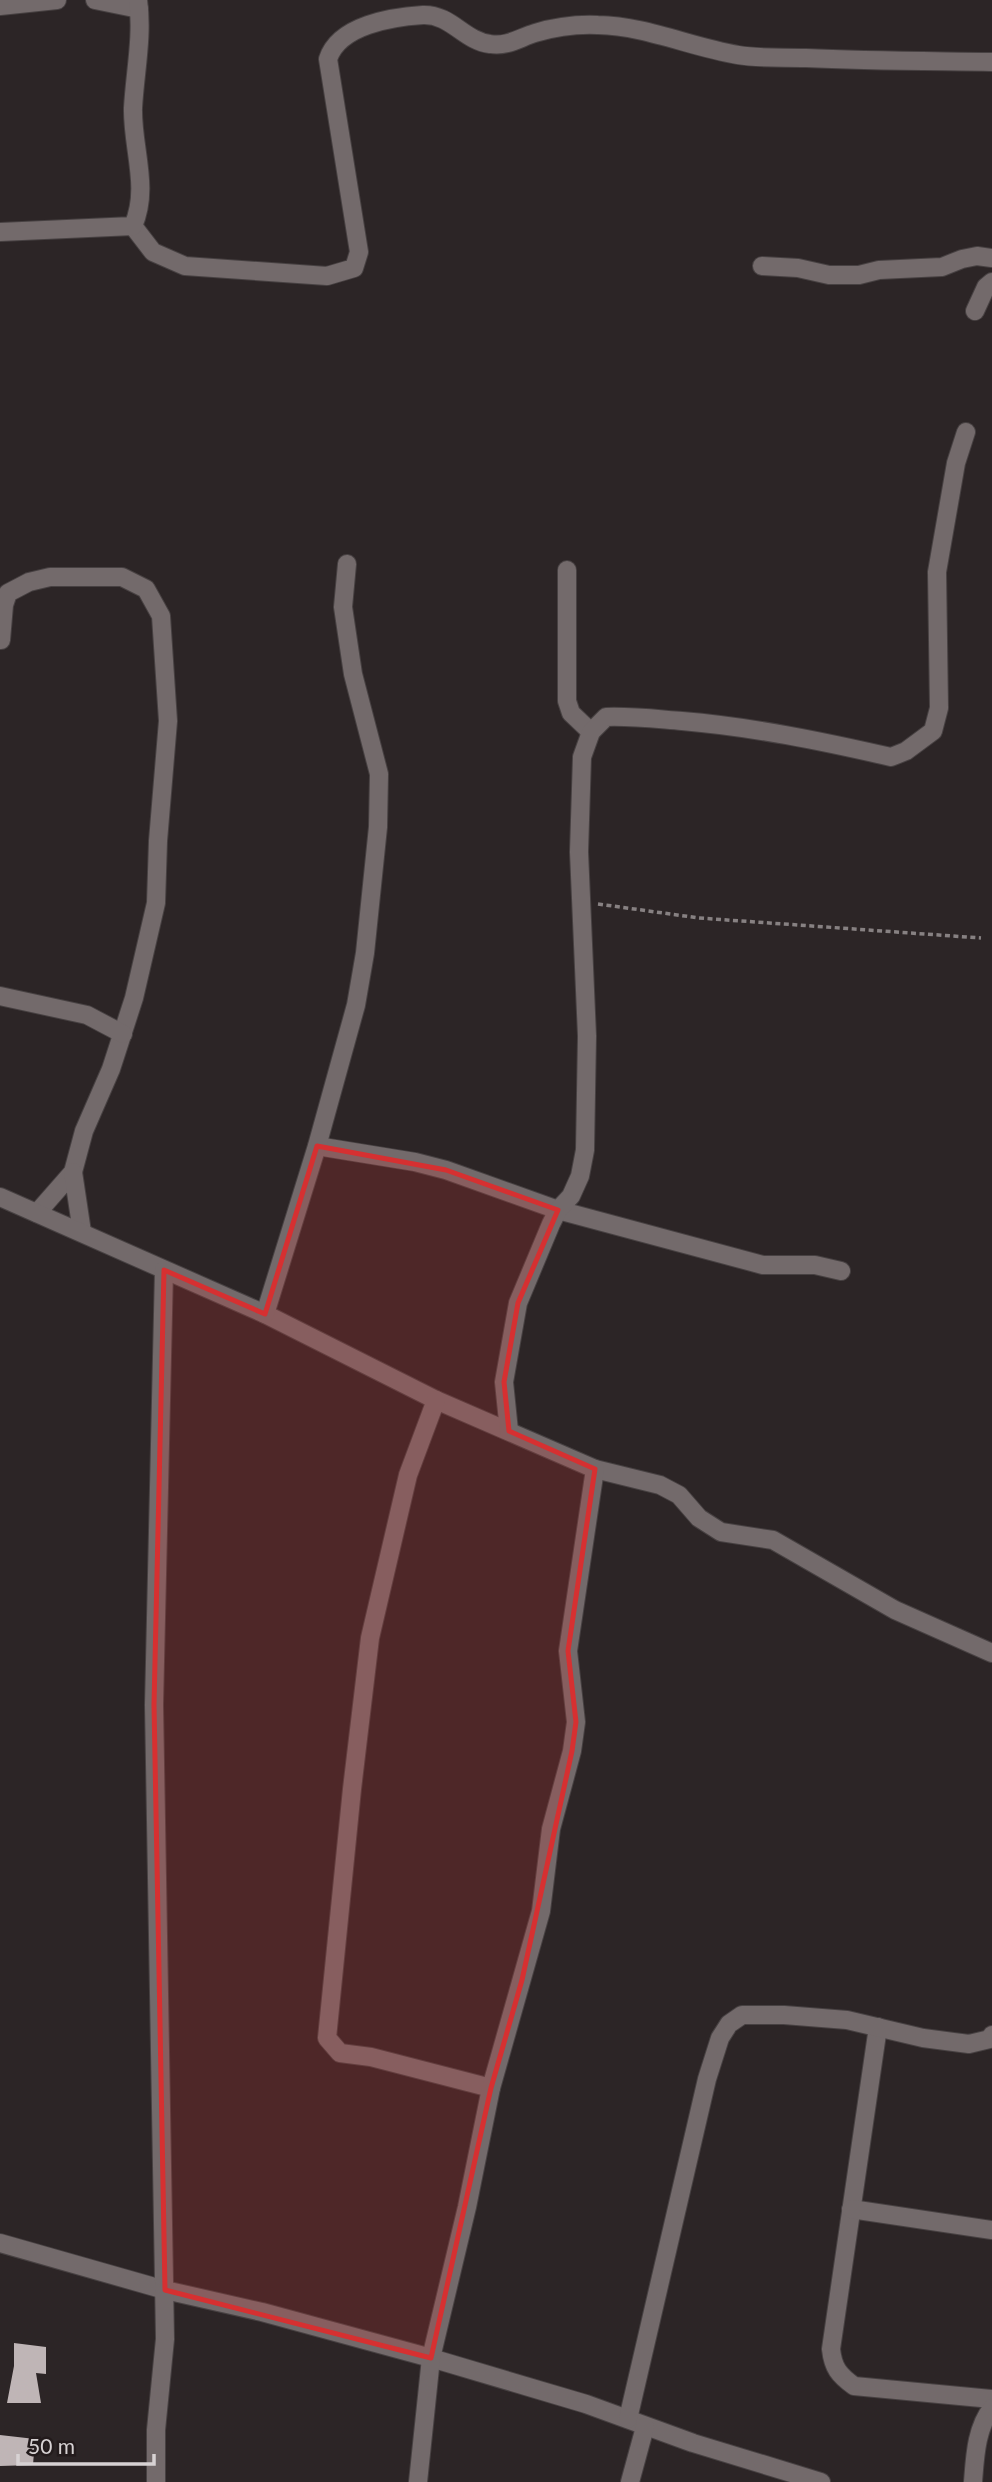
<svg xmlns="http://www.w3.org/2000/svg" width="992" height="2482" font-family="Lato,sans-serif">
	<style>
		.building { fill: #bfb5b6 }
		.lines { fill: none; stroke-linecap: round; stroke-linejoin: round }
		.minor-casing { stroke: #474142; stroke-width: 20 }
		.path { stroke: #878182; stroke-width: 3.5; stroke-dasharray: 5 3.5; stroke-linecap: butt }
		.minor { stroke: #736a6b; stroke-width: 18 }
		.marked { fill: #d63031; fill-opacity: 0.2; stroke: #d63031; stroke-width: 5; stroke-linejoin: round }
	</style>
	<rect width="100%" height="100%" fill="#2c2526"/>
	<g class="building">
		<polygon points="14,2343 46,2347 46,2374 36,2373 41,2403 7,2403 14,2366"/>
		<polygon points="0,2435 35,2439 33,2465 0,2466"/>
	</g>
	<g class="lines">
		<g class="minor-casing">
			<g id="minor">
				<polyline points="95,0 139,9"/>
				<polyline points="0,6 57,0"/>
				<path d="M 133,226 L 153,252 L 185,266 L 327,276 L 354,268 L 359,252 L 328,59 C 339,25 392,17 423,15 C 451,14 464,41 490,44 C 507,47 519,38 535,33 C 555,27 577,24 598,25 C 646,26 690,47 738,55 C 760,59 784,57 806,58 C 868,61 930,61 992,62"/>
				<path d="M 0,232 L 133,226 C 150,188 132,148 133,108 C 135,72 143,36 138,0"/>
				<polyline points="762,266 798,268 829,275 859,275 879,270 942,267 962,259 977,256 992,258"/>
				<polyline points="975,311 986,287 992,282"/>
				<polyline points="567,570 567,701 571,713 591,732"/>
				<polyline points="1,640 4,605 8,593 29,582 50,577 122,577 146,589 161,616 168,721 158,841 156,903 134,998 111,1069 84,1131 73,1172 37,1213"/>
				<polyline points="0,996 87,1015 123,1034"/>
				<polyline points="317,1146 415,1162 446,1170 558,1210 763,1265 815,1265 841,1271"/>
				<polyline points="73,1172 82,1232"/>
				<polyline points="0,1197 265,1314 436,1400 595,1469 660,1485 679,1495 699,1518 721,1532 773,1540 895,1610 992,1653"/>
				<polyline points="265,1314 317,1146 356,1005 365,953 378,827 379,774 353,674 343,607 347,564"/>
				<polyline points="436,1400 408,1475 370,1638 352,1789 327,2038 340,2053 371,2057 491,2088"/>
				<path d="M 509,1431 L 504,1382 L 518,1303 L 551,1224 L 558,1210 L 571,1196 L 580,1176 L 585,1150 L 587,1036 L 579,852 L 582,757 L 591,732 L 606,717 C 631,716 656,719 682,721 C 753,727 821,741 891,757 L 906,751 L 933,731 L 939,708 L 937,572 L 956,463 L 966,432"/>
				<path d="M 878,2027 L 831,2349 C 833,2368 839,2375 854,2386 L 992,2399"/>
				<polyline points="851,2209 992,2230"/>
				<polyline points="0,2243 165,2290 262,2312 431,2358 586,2404 693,2443 821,2482"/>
				<polyline points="628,2419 707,2079 720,2038 729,2024 742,2015 784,2015 847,2020 923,2038 969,2044 990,2039 992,2035"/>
				<polyline points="156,2482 156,2430 165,2339 154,1705 164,1270"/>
				<polyline points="418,2482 431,2358 467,2207 491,2088 541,1911 551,1829 572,1751 576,1722 568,1651 595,1469"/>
				<polyline points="630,2482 645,2427"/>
				<path d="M 973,2482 C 975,2457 976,2428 992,2408"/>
			</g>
		</g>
		<polyline class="path" points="598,904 699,918 981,938"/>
		<use href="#minor" class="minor"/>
	</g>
	<path class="marked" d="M 317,1146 L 446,1170 L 558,1210 L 518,1303 L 504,1382 L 509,1431 L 595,1469 L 568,1651 L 576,1722 L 572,1751 L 522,1980 L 491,2088 L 431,2358 L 165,2290 L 154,1705 L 164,1270 L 265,1314 Z"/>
	<path d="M18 2454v10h136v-10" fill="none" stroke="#d7d2d3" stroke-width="3.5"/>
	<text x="28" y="2454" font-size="21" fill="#d7d2d3" stroke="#231b1c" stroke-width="5" paint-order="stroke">50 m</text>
</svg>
